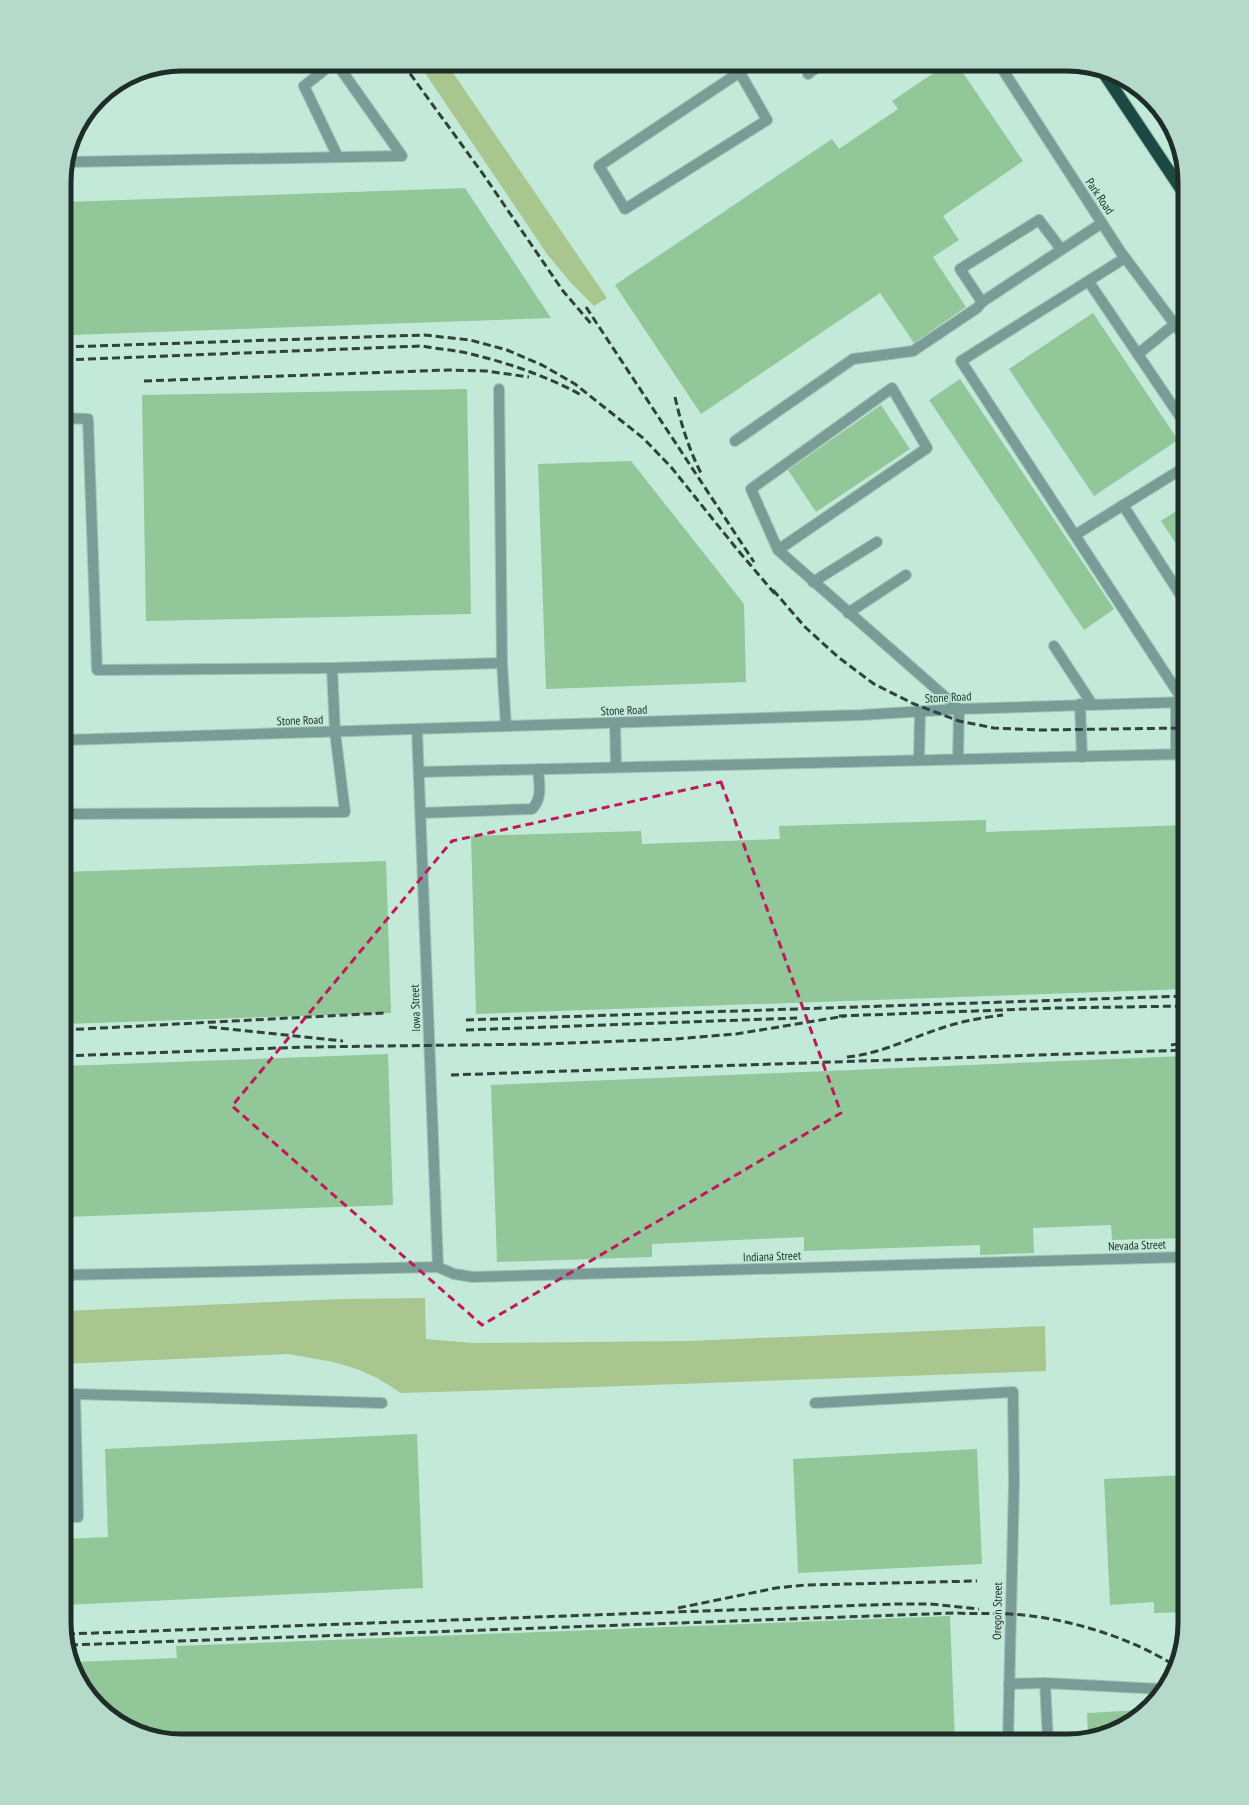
<svg xmlns="http://www.w3.org/2000/svg" width="1249" height="1805" font-family="'PT Sans Narrow',sans-serif">
	<style>
		.green { fill: #aac68f }
		.building { fill: #91c799 }
		.lines { fill: none; stroke-linecap: round; stroke-linejoin: round }
		.minor-casing { stroke: #a2c3b5; stroke-width: 12 }
		.highway-casing { stroke: #a2c3b5; stroke-width: 14 }
		.minor { stroke: #799c97; stroke-width: 10 }
		.highway { stroke: #1b4a45; stroke-width: 12 }
		.rail { stroke: #30423b; stroke-width: 3; stroke-dasharray: 8 4; stroke-linecap: butt }
		.marked { fill: none; stroke: #c2185b; stroke-width: 3; stroke-dasharray: 8 5; stroke-linejoin: round }
		.labels { text-anchor: middle; dominant-baseline: central; stroke-width: 3.5; stroke-linejoin: round; paint-order: stroke }
		.street-label { font-size: 12px; fill: #1e2d27; stroke: #c3e9d8 }
		.rim { fill: none; stroke: #1e2d27; stroke-width: 5 }
	</style>
	<rect width="100%" height="100%" fill="#c3e9d8"/>
	<g class="green">
		<polygon points="419,64 447,64 607,298 594,306 572,284 547,254"/>
		<polygon points="425,1298 426,1339 473,1343 689,1341 1045,1326 1046,1371 566,1388 401,1393 379,1379 357,1369 333,1362 288,1354 64,1364 64,1311 340,1299"/>
	</g>
	<g class="building">
		<polygon points="947,64 957,64 1023,161 943,216 959,240 933,257 966,307 914,343 880,293 701,414 615,285 832,139 839,149 898,109 892,101"/>
		<polygon points="465,188 551,318 71,335 67,202"/>
		<polygon points="1093,313 1178,440 1094,496 1009,369"/>
		<polygon points="960,379 1114,609 1084,630 929,400"/>
		<polygon points="467,389 471,614 146,621 142,395"/>
		<polygon points="881,405 910,449 816,512 788,470"/>
		<polygon points="631,461 744,604 746,682 546,689 538,464"/>
		<polygon points="1185,505 1185,557 1161,521"/>
		<polygon points="986,820 986,832 1185,825 1185,989 476,1014 471,836 641,831 642,844 780,839 779,826"/>
		<polygon points="386,861 391,1013 64,1024 64,872"/>
		<polygon points="388,1054 393,1205 64,1217 64,1066"/>
		<polygon points="1185,1056 1185,1238 1112,1240 1111,1225 1033,1228 1034,1253 980,1255 980,1245 804,1251 804,1237 652,1244 652,1257 497,1262 491,1085"/>
		<polygon points="417,1434 423,1588 64,1605 64,1539 108,1537 105,1449"/>
		<polygon points="977,1449 982,1564 798,1573 793,1459"/>
		<polygon points="1185,1475 1185,1612 1154,1613 1154,1602 1110,1605 1104,1479"/>
		<polygon points="950,1616 955,1741 174,1741 116,1721 80,1682 74,1662 177,1658 176,1646"/>
		<polygon points="1141,1710 1126,1725 1088,1735 1087,1713"/>
	</g>
	<g class="lines">
		<g class="minor-casing">
			<g id="minor">
				<polyline points="332,64 304,86 338,157"/>
				<polyline points="999,64 1120,251 1185,338"/>
				<polyline points="740,73 767,120 625,209 599,166 752,64"/>
				<polyline points="808,74 821,64"/>
				<polyline points="67,162 402,156 337,64"/>
				<polyline points="1061,249 1039,220 960,269 982,302 1102,223"/>
				<polyline points="1125,258 961,361 1184,702"/>
				<polyline points="1089,282 1185,424"/>
				<polyline points="1138,354 1175,324"/>
				<polyline points="64,418 88,419 97,670 332,668 502,663 499,389"/>
				<polyline points="735,441 853,359 913,351 977,308 982,302"/>
				<polyline points="1123,505 1185,602"/>
				<polyline points="1075,535 1185,467"/>
				<polyline points="778,550 927,448 892,388 751,489 778,550 959,709 958,759"/>
				<polyline points="813,582 877,542"/>
				<polyline points="848,613 906,575"/>
				<polyline points="1054,646 1092,704"/>
				<polyline points="502,663 506,726"/>
				<polyline points="1176,702 1176,755"/>
				<polyline points="1080,704 1082,757"/>
				<polyline points="615,723 616,767"/>
				<polyline points="417,729 438,1267 454,1274 473,1277 1185,1257"/>
				<polyline points="64,740 861,715 959,709 1185,702"/>
				<polyline points="919,760 920,712"/>
				<polyline points="419,772 1185,754"/>
				<path d="M 421,813 L 532,809 C 543,798 539,783 538,769"/>
				<polyline points="64,814 345,812 335,732 332,668"/>
				<polyline points="64,1275 438,1267"/>
				<polyline points="75,1394 382,1403"/>
				<polyline points="815,1403 1013,1392 1014,1483 1008,1741"/>
				<polyline points="64,1517 78,1517 75,1394 64,1394"/>
				<polyline points="1009,1684 1045,1683"/>
				<polyline points="1048,1741 1045,1683 1161,1689"/>
			</g>
		</g>
		<g class="highway-casing">
			<polyline id="highway" points="1105,75 1185,195"/>
		</g>
		<use href="#minor" class="minor"/>
		<use href="#highway" class="highway"/>
		<g class="rail">
			<polyline points="403,64 483,174 563,291 593,326"/>
			<polyline points="586,307 754,562"/>
			<polyline points="64,347 424,335 470,340 507,350 542,365 575,384 643,438 671,467 736,548 775,594"/>
			<path d="M 64,360 L 422,346 C 438,349 455,350 471,354 C 508,363 547,376 581,395"/>
			<polyline points="144,381 449,370 486,371 529,377"/>
			<path d="M 675,397 C 681,424 689,450 702,475"/>
			<polyline points="773,590 805,627 838,657 874,684 914,704 959,721 994,728 1041,730 1185,728"/>
			<polyline points="839,1016 1056,1008 1185,1006"/>
			<polyline points="466,1020 1185,996"/>
			<polyline points="209,1027 343,1041"/>
			<polyline points="64,1030 384,1013"/>
			<polyline points="466,1030 797,1018"/>
			<polyline points="1171,1045 1185,1043"/>
			<polyline points="64,1056 306,1047 545,1044 675,1039 736,1034 845,1016"/>
			<path d="M 847,1057 C 879,1054 906,1040 936,1030 C 957,1022 980,1018 1003,1015"/>
			<polyline points="451,1075 1185,1050"/>
			<polyline points="678,1608 776,1588 805,1585 977,1581"/>
			<polyline points="67,1634 896,1604 930,1604 979,1609"/>
			<path d="M 70,1645 L 955,1613 C 973,1614 991,1613 1010,1614 C 1064,1617 1127,1636 1174,1665"/>
		</g>
	</g>
	<path class="marked" d="M 721,782 L 841,1113 L 482,1325 L 232,1106 L 452,841 Z"/>
	<g class="labels">
		<g class="street-label">
			<text transform="translate(1100 196) rotate(56)">Park Road</text>
			<text transform="translate(948 697) rotate(-3)">Stone Road</text>
			<text transform="translate(624 710) rotate(-2)">Stone Road</text>
			<text transform="translate(300 720) rotate(-2)">Stone Road</text>
			<text transform="translate(415 1008) rotate(-92)">Iowa Street</text>
			<text transform="translate(1137 1245) rotate(-2)">Nevada Street</text>
			<text transform="translate(772 1256) rotate(-2)">Indiana Street</text>
			<text transform="translate(997 1611) rotate(-89)">Oregon Street</text>
		</g>
	</g>
	<path d="M0 0H1249V1805H0ZM182 71H1067A111 111 0 0 1 1178 182V1623A111 111 0 0 1 1067 1734H182A111 111 0 0 1 71 1623V182A111 111 0 0 1 182 71Z" fill="#b6daca" fill-rule="evenodd"/>
	<path class="rim" d="M182 71H1067A111 111 0 0 1 1178 182V1623A111 111 0 0 1 1067 1734H182A111 111 0 0 1 71 1623V182A111 111 0 0 1 182 71Z"/>
</svg>
